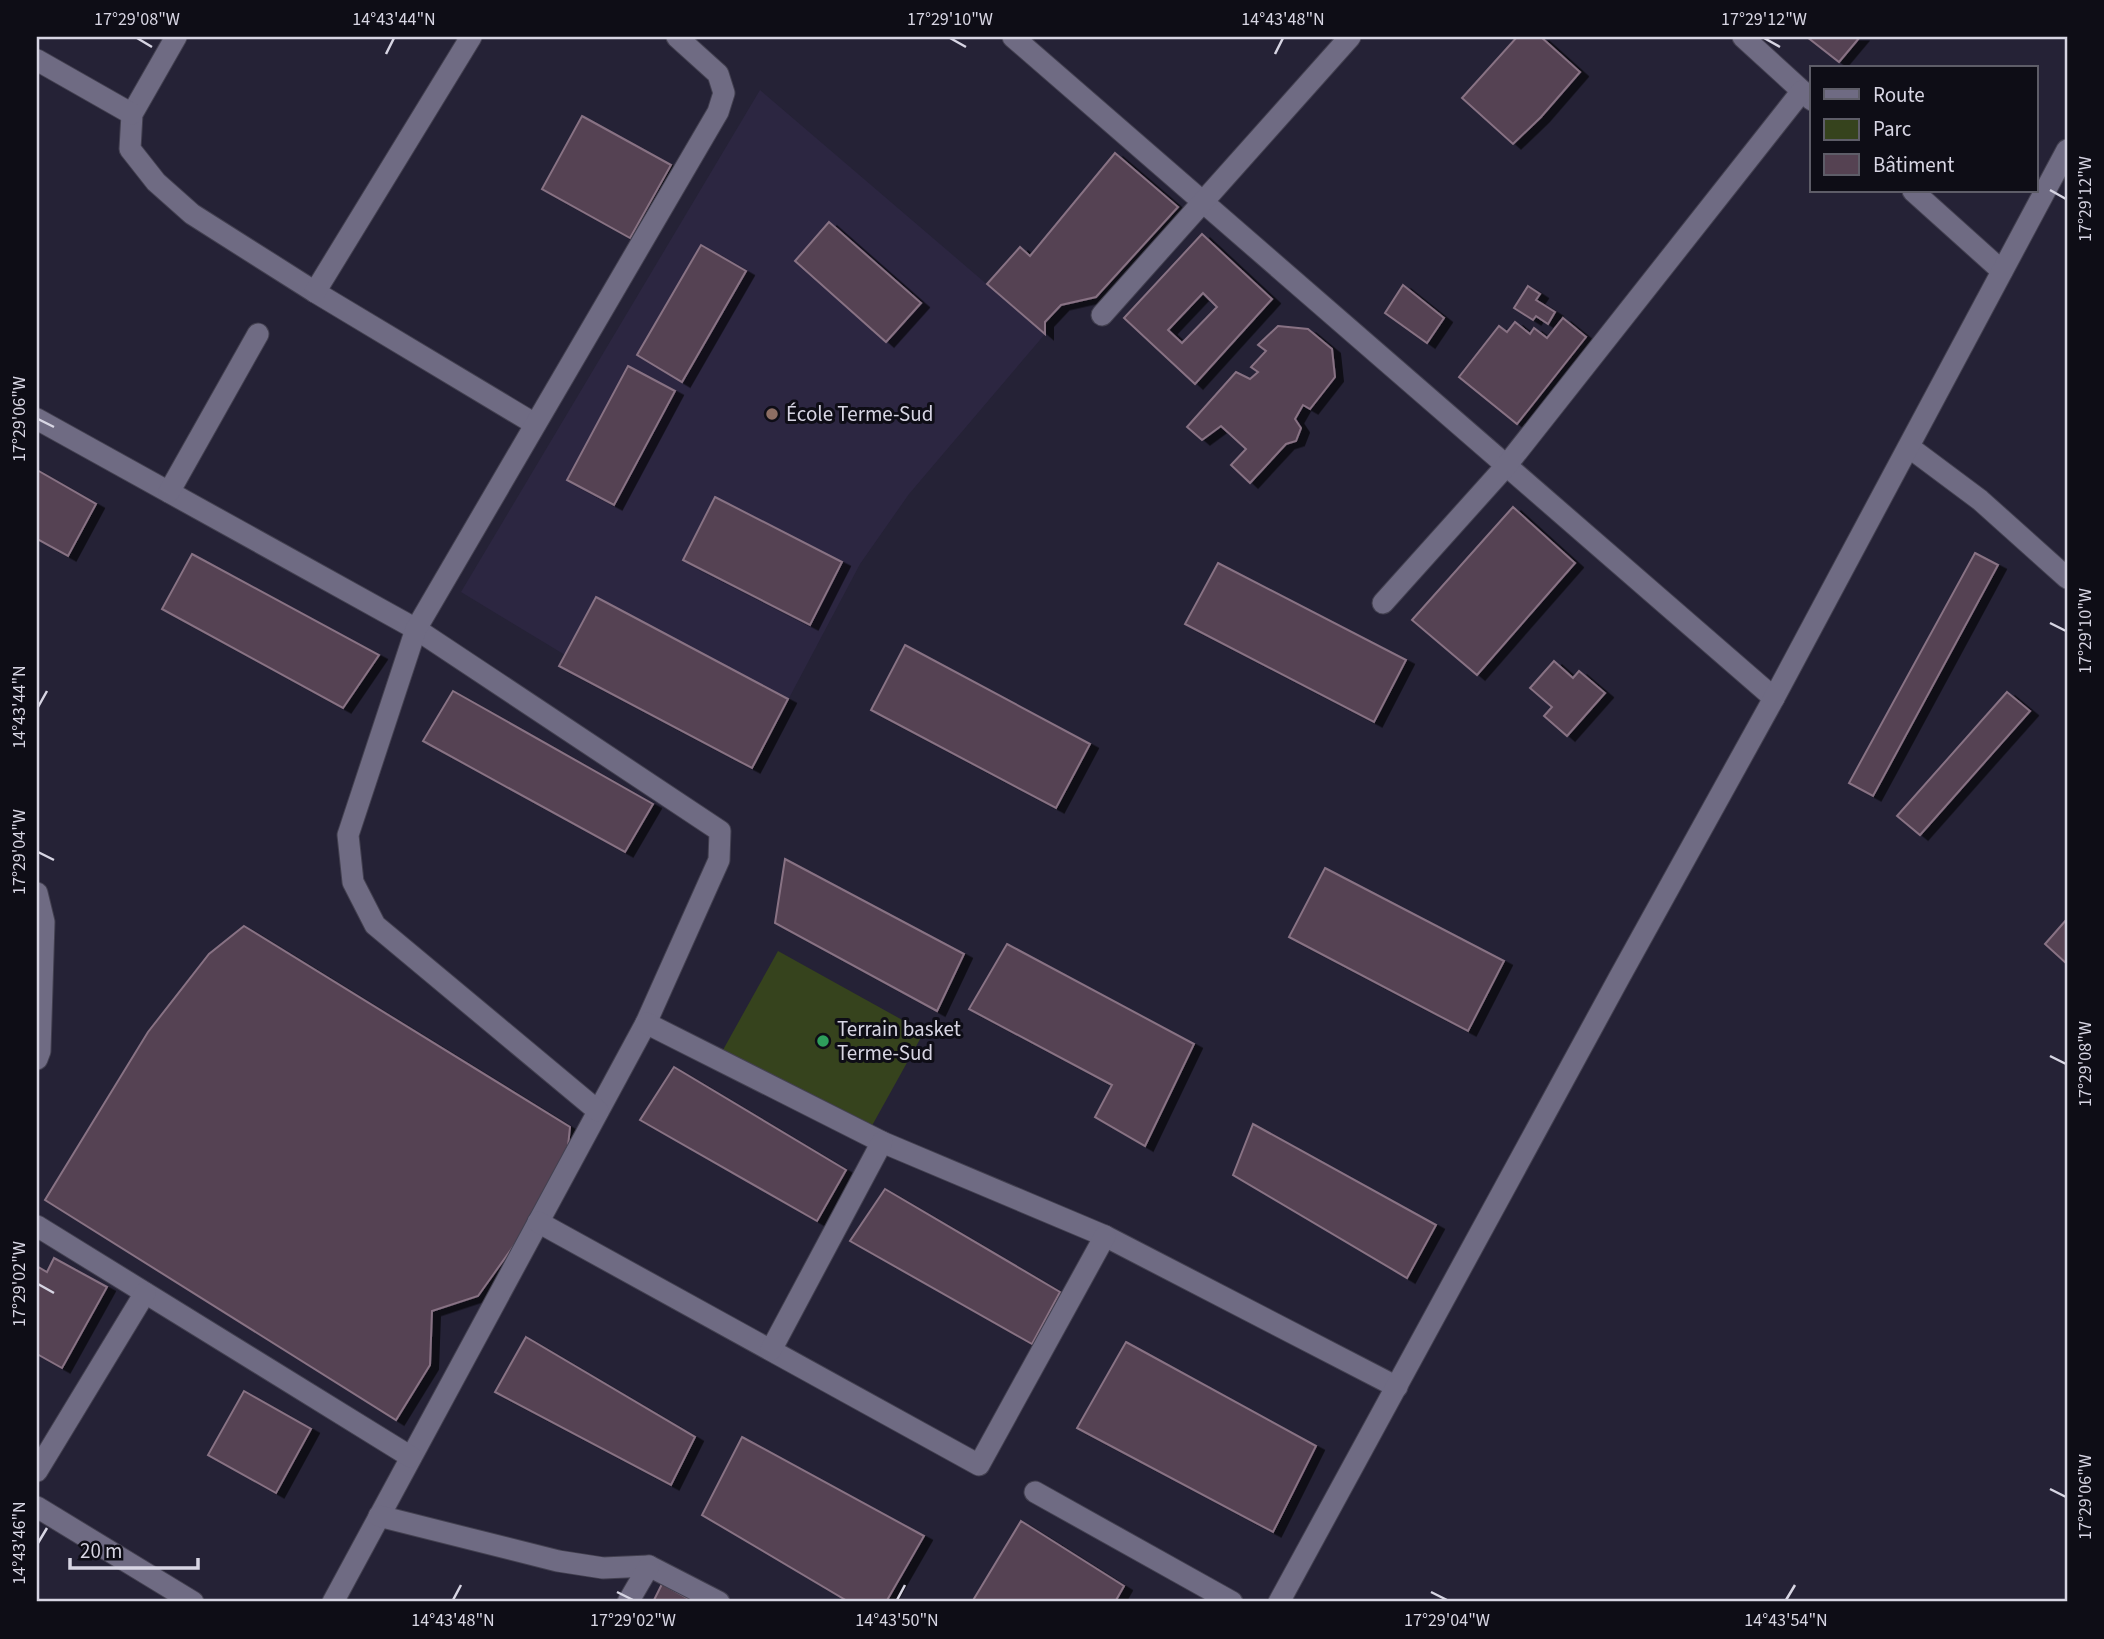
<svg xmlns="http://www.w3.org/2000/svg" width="2104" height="1639" font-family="'Source Sans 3',sans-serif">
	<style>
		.built { fill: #2c2641 }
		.green { fill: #36431d }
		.building { fill: #554252; stroke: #887284; stroke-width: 2; fill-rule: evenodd; filter: url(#shadow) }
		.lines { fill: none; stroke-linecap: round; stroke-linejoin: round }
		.service-casing { stroke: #434050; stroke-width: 23 }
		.minor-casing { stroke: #434050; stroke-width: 23 }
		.service { stroke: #6f6b83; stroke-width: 21 }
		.minor { stroke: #6f6b83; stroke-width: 21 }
		.ticks { fill: none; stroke: #d7d5e3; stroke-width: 2.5 }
		.education-dot { fill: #8d6e63; stroke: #0e0d16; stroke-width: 2.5 }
		.leisure-dot { fill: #2e9e5b; stroke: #0e0d16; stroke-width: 2.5 }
		.labels { text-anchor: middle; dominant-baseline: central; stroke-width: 6; stroke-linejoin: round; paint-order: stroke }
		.poi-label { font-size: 21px; fill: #d7d5e3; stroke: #0e0d16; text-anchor: start }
		.neatline { fill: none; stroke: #d7d5e3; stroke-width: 2.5 }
		.ticks-label { font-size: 18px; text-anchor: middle; fill: #d7d5e3 }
	</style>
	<defs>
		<filter id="shadow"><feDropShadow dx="8" dy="4.5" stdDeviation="0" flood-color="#0009"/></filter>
	</defs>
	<rect width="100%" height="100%" fill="#252236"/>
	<polygon class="built" points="760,90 1045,334 909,494 860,564 752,768 461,592"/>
	<polygon class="green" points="778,951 924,1032 869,1131 723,1050"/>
	<g class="building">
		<polygon points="1517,37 1541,37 1580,72 1541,117 1513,144 1462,98"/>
		<polygon points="1807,37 1860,37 1839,62"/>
		<polygon points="582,116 671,165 630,238 542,189"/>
		<polygon points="1115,153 1178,207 1096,297 1061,305 1045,322 1045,334 987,284 1020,247 1030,256"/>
		<polygon points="829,222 921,303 886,342 795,261"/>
		<path d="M 1202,234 L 1272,299 L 1195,384 L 1124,318 ZM 1203,293 L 1217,307 L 1182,343 L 1168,330 Z"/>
		<polygon points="701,245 746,271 682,382 637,355"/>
		<polygon points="1403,285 1444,318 1427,343 1385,313"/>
		<polygon points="1528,286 1540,294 1536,300 1555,312 1548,324 1536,316 1533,320 1514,308"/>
		<polygon points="1563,318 1586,337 1517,424 1459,377 1499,326 1507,332 1515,322 1530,334 1534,328 1547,338"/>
		<polygon points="1278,326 1308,329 1332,349 1335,377 1310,409 1303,405 1295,419 1301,428 1296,441 1286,444 1250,483 1231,465 1246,449 1221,426 1202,440 1187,427 1236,372 1250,379 1258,372 1251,367 1266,351 1258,345"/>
		<polygon points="628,366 675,391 614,505 567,480"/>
		<polygon points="37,470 96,504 68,556 37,539"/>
		<polygon points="715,497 842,562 810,625 683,560"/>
		<polygon points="1513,507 1575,563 1477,675 1412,620"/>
		<polygon points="1975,553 1998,565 1873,796 1849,783"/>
		<polygon points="192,554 379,655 343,708 162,609"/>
		<polygon points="1218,563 1406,660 1374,722 1185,624"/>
		<polygon points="596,597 788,699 752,768 559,666"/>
		<polygon points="905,645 1090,744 1056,808 871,710"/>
		<polygon points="1554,661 1573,678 1579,671 1605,693 1567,736 1544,716 1552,707 1530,688"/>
		<polygon points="453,691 653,804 625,852 423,741"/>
		<polygon points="2007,692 2030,711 1920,835 1897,816"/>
		<polygon points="785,859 964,954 937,1011 775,923"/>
		<polygon points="1325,868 1504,961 1468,1031 1289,937"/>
		<polygon points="2067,919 2067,964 2045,944"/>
		<polygon points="244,926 570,1127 568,1146 532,1220 478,1296 432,1311 430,1365 396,1420 45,1200 148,1032 209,954"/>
		<polygon points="1007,944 1194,1044 1145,1146 1095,1117 1112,1085 969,1009"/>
		<polygon points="674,1067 846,1170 817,1221 640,1120"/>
		<polygon points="1253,1124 1436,1225 1407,1278 1233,1175"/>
		<polygon points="885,1189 1060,1292 1032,1344 850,1241"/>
		<polygon points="54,1258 107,1287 62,1368 37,1354 37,1269 38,1267 47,1272"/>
		<polygon points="526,1337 695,1437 671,1485 495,1392"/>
		<polygon points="1126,1342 1316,1446 1273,1532 1077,1428"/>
		<polygon points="244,1391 311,1429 276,1493 208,1455"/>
		<polygon points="742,1437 924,1536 886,1602 849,1602 702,1515"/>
		<polygon points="1021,1521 1124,1586 1115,1602 972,1602"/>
		<polygon points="662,1584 694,1602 653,1602"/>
	</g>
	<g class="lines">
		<g class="service-casing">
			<g id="service">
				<polyline points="1909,447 1980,500 2067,578"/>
				<polyline points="1035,1492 1232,1602"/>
			</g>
		</g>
		<g class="minor-casing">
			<g id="minor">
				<polyline points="176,37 132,114 130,149 156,182 192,214 315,292 535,424"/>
				<polyline points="1013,37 1774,698"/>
				<polyline points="1743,37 1812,100"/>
				<polyline points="37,60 132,114"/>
				<polyline points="1913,191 2002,271"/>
				<polyline points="315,292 471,37"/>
				<polyline points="1102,315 1350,37"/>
				<polyline points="37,419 416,629 720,831 719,860 646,1023 333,1602"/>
				<polyline points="169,492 258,334"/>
				<polyline points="1383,603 1506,466 1802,91"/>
				<polyline points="37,893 44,922 40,1051 37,1059"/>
				<polyline points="646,1023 882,1142 1105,1236 1397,1387"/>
				<polyline points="598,1111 375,925 353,882 348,835 416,629 718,112 724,93 718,74 677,37"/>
				<polyline points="538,1222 979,1465 1105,1236"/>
				<polyline points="37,1226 411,1457"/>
				<polyline points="771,1350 882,1142"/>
				<polyline points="37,1471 145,1293"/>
				<polyline points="37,1507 193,1602"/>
				<polyline points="379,1516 558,1561 603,1568 649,1566 719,1602"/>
				<polyline points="628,1602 649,1566"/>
				<polyline points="1279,1602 1619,978 1774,698 2067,150"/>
			</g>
		</g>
		<use href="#service" class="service"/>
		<use href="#minor" class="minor"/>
	</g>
	<path class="ticks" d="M 137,38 L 152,47M 950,38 L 966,47M 1764,38 L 1780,47M 386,54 L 394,38M 1275,54 L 1283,38M 2050,190 L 2066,199M 38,419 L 54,427M 2050,623 L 2066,631M 38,707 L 47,691M 38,852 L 54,860M 2050,1056 L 2066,1064M 38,1284 L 54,1293M 2050,1489 L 2066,1497M 38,1543 L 47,1528M 617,1592 L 633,1600M 1431,1592 L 1447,1600M 453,1600 L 461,1585M 897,1600 L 905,1585M 1786,1600 L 1795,1585"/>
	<circle class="education-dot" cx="772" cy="414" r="7"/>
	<circle class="leisure-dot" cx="823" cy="1041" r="7"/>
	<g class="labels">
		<g class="poi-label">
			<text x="786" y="414">École Terme-Sud</text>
			<text x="837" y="1029">Terrain basket<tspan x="837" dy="24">Terme-Sud</tspan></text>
		</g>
	</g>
	<rect width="2104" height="1639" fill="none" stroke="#0e0d16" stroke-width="77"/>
	<rect x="1810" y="66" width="228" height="126" fill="#0e0d16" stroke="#5e5d68" stroke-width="2"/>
	<rect x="1824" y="89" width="35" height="10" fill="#6f6b83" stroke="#5e5d68" stroke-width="2"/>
	<text x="1873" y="102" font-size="21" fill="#d7d5e3">Route</text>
	<rect x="1824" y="119" width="35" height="21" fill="#36431d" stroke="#5e5d68" stroke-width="2"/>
	<text x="1873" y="136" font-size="21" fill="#d7d5e3">Parc</text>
	<rect x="1824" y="154" width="35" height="21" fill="#554252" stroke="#5e5d68" stroke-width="2"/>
	<text x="1873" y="172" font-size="21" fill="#d7d5e3">Bâtiment</text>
	<path d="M70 1558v10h128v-10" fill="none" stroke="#d7d5e3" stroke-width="3.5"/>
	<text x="80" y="1558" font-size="21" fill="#d7d5e3" stroke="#0e0d16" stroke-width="5" paint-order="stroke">20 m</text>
	<rect x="38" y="38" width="2028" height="1562" class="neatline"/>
	<g class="ticks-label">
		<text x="137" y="25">17°29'08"W</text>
		<text x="394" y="25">14°43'44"N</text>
		<text x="950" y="25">17°29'10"W</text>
		<text x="1283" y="25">14°43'48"N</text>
		<text x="1764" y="25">17°29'12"W</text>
		<text transform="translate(2085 199) rotate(-90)" y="6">17°29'12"W</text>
		<text transform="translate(19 419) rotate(-90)" y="6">17°29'06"W</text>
		<text transform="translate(2085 631) rotate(-90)" y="6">17°29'10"W</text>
		<text transform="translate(19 707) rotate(-90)" y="6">14°43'44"N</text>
		<text transform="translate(19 852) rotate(-90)" y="6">17°29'04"W</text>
		<text transform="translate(2085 1064) rotate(-90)" y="6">17°29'08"W</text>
		<text transform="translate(19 1284) rotate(-90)" y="6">17°29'02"W</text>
		<text transform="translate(2085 1497) rotate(-90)" y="6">17°29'06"W</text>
		<text transform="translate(19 1543) rotate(-90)" y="6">14°43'46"N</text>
		<text x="453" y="1626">14°43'48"N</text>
		<text x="633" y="1626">17°29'02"W</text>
		<text x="897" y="1626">14°43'50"N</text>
		<text x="1447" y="1626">17°29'04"W</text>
		<text x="1786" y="1626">14°43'54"N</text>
	</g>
</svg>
